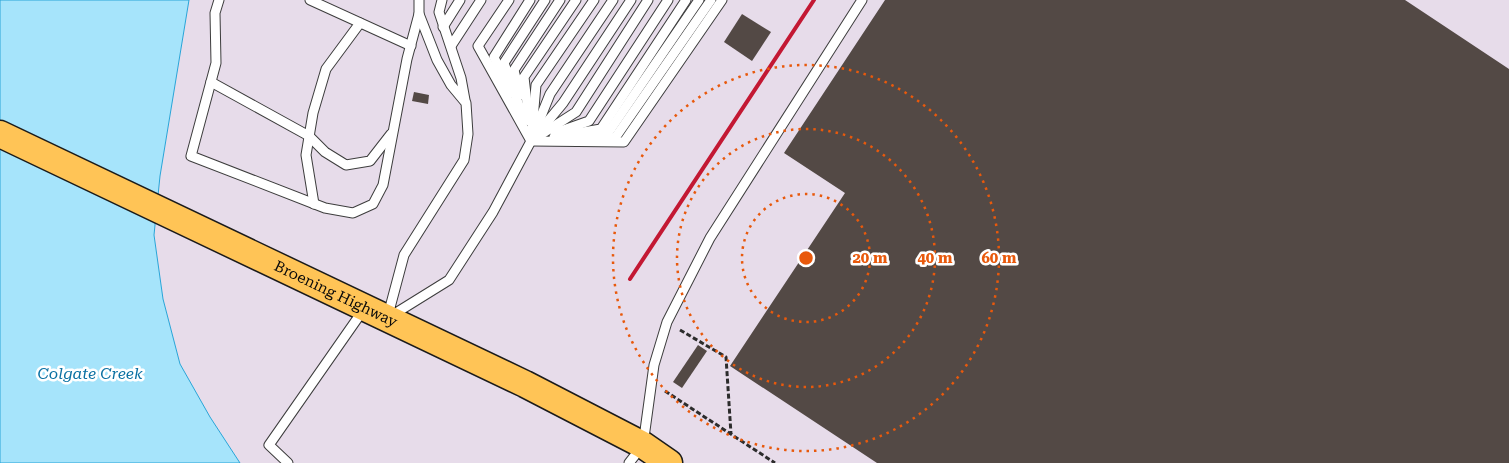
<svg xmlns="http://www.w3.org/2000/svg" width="1509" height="463" font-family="'Roboto Serif',serif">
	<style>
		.industrial { fill: #e7dcea }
		.water { fill: #a6e4fb; stroke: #28a4d8 }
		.building { fill: #534945 }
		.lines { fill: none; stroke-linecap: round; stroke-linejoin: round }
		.service-casing { stroke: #3d3d3d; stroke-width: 11 }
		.primary-casing { stroke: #1b1b1b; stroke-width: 29 }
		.path { stroke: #2c2c2c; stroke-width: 3; stroke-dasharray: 5 2.5; stroke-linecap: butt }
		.service { stroke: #fff; stroke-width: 9 }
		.primary { stroke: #ffc456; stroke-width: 26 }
		.rail { stroke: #c31833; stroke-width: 4 }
		.ring { fill: none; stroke: #e8590c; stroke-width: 2.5; stroke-dasharray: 2.5 5 }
		.labels { text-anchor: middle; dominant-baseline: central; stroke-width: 5; stroke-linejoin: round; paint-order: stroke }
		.street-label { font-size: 15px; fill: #0a0a0a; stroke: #fff }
		.water-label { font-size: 16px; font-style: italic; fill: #0b71a3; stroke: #fff }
		.centre { fill: #e8590c; stroke: #fff; stroke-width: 2.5 }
		.ring-label { font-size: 15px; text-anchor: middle; font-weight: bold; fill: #e8590c; stroke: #fff; stroke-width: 5; stroke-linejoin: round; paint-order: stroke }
	</style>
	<rect width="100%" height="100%" fill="#fff7e6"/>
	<polygon class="industrial" points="189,0 1509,0 1509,463 240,463 210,417 180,364 163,299 154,235 160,176"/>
	<polygon class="water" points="0,0 189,0 160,176 154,235 163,299 180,364 210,417 240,463 0,463"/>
	<g class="building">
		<polygon points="885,0 1405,0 1509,69 1509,463 877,463 730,366 845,193 784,153"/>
		<polygon points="742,14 771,32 752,61 724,42"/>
		<polygon points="414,92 429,95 428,104 412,101"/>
		<polygon points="698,345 707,351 682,388 673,382"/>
	</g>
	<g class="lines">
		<g class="service-casing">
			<g id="service">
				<polyline points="219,0 215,13 216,63 191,156 325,208 353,213 373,204 383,185 407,59 419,14"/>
				<polyline points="310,0 411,46"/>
				<polyline points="442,0 439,12 461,78 465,100"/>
				<polyline points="509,0 478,46 531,141"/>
				<polyline points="443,27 460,0"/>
				<polyline points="451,46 481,0"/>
				<polyline points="211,82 309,136 325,152 346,165 370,161 391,134"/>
				<polyline points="510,93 494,57 530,0"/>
				<polyline points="520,95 514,70 560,0"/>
				<polyline points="523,117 504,63 545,0"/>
				<polyline points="529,121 524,77 576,0"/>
				<polyline points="532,131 536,85 594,0"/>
				<polyline points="538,133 563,103 631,0"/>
				<polyline points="555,133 589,121 668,0"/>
				<polyline points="579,136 608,133 699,0"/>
				<polyline points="554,137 601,129 686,0"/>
				<polyline points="606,138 615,138 711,0"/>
				<polyline points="531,141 624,142 722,0"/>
				<polyline points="531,141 576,112 648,0"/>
				<polyline points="314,204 306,155 313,113 326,69 360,23"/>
				<polyline points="388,315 404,255 464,160 468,134 466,103 451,85 437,60 419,14 419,0"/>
				<polyline points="391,316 449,280 493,212 531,141 550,94 613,0"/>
				<polyline points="288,463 269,445 364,309"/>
				<polyline points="629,463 643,445 654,365 667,322 710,238 862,0"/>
			</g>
		</g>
		<g class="primary-casing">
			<g id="primary">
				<path id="s1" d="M 0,134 L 525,384 L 643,445 L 669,463"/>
			</g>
		</g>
		<g class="path">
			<polyline points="680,330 726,357 731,434"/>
			<polyline points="665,391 775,463"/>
		</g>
		<use href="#service" class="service"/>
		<use href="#primary" class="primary"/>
		<polyline class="rail" points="630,279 814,0"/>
	</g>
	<g class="ring">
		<circle cx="806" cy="258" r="64"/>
		<circle cx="806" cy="258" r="129"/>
		<circle cx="806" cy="258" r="193"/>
	</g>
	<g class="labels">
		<g class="street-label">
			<text stroke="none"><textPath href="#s1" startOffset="372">Broening Highway</textPath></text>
		</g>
		<g class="water-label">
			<text x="90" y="373">Colgate Creek</text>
		</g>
	</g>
	<circle cx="806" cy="258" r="8" class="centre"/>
	<g class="ring-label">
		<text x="870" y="263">20 m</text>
		<text x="935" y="263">40 m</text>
		<text x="999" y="263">60 m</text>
	</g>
</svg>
